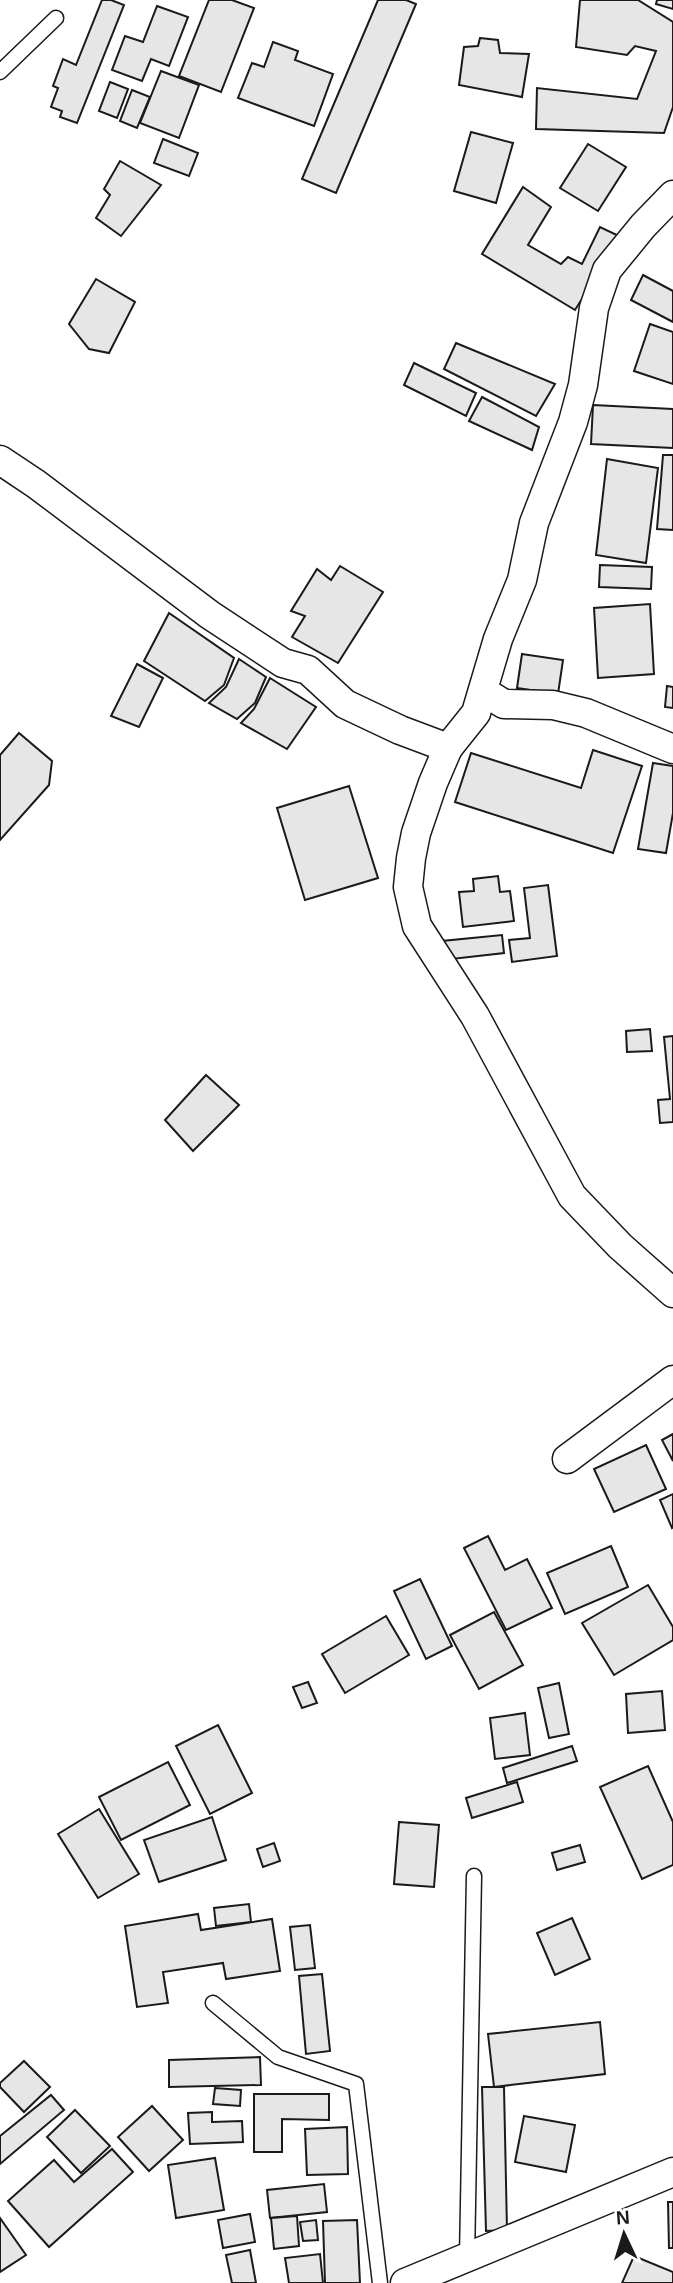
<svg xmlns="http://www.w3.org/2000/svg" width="673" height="2283" font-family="Arial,sans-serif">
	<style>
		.building { fill: #e6e6e6; stroke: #1a1a1a; stroke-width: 2 }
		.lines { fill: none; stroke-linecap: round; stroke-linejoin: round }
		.service-casing { stroke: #1a1a1a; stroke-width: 17 }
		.minor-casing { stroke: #1a1a1a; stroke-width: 31 }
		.service { stroke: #fff; stroke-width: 14 }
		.minor { stroke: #fff; stroke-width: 28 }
	</style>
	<rect width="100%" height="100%" fill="#fff"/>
	<g class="building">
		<polygon points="102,0 111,0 124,5 77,123 60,117 62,111 51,107 58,88 53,86 63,59 76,65"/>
		<polygon points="209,0 232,0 254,8 221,92 179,76"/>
		<polygon points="378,0 406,0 416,4 336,193 302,179"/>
		<polygon points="580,0 638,0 673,22 673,107 664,133 536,129 537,88 637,99 656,51 635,46 627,55 576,47"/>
		<polygon points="657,0 673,0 673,9 656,4"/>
		<polygon points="157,6 188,17 169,66 151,59 142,81 112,70 125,36 143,42"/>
		<polygon points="480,38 498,40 500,53 529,54 522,97 459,85 464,47 478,46"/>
		<polygon points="273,42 298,51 295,60 333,74 314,126 238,98 252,63 264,67"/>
		<polygon points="161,71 199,85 179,138 140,123"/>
		<polygon points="110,82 128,89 117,118 99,111"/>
		<polygon points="132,90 150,97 137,128 120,121"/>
		<polygon points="471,132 513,143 496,203 454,191"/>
		<polygon points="163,139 198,153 189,176 154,163"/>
		<polygon points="588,144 626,167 598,211 560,188"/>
		<polygon points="120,161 161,185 121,236 96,218 110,195 104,189"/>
		<polygon points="523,187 551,207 528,245 561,264 568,257 582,264 600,227 621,237 575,310 482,254"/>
		<polygon points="643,275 673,291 673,322 631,300"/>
		<polygon points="96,279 135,302 109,353 89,349 69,324"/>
		<polygon points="650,324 673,332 673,384 634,371"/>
		<polygon points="456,343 555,384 536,416 444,369"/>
		<polygon points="414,363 476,393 466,416 404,385"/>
		<polygon points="482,397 539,427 532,450 469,421"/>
		<polygon points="593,405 673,409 673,448 591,444"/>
		<polygon points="663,455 673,455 673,530 657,529"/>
		<polygon points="607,459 658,468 646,563 596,555"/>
		<polygon points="600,565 652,567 651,589 599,587"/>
		<polygon points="340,566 383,592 338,663 292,637 305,616 291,611 317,569 331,580"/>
		<polygon points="650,604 654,674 598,678 594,608"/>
		<polygon points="169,613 234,658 224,685 205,701 144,661"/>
		<polygon points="522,654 563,660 558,694 517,688"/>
		<polygon points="239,659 266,677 255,703 237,719 209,703 226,687"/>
		<polygon points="137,664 163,678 139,727 111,716"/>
		<polygon points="270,678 316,707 287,749 241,723 254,709"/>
		<polygon points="667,686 673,687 673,708 665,707"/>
		<polygon points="19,733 52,761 49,785 0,840 0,755"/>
		<polygon points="593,750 642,766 613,853 455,802 471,753 581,788"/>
		<polygon points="653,763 673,766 673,813 666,853 638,849"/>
		<polygon points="349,786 378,878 305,900 277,808"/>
		<polygon points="498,876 500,892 510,891 514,921 463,927 459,892 474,891 473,879"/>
		<polygon points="548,885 557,956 512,962 509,940 530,938 524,888"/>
		<polygon points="502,935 504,953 443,960 442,941"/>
		<polygon points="650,1029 652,1051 627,1052 626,1031"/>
		<polygon points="673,1036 673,1122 660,1123 658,1100 670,1099 664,1037"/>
		<polygon points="206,1075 239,1105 193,1151 165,1120"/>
		<polygon points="673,1434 673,1461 662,1440"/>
		<polygon points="646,1445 666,1489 614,1512 594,1469"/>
		<polygon points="673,1494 673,1527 672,1528 660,1500"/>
		<polygon points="488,1536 505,1570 527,1559 552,1608 506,1630 464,1548"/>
		<polygon points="611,1546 628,1587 565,1614 547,1573"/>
		<polygon points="420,1579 452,1646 426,1659 394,1591"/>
		<polygon points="648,1585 673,1627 673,1640 614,1675 582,1623"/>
		<polygon points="494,1612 523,1665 479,1689 450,1635"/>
		<polygon points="386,1616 409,1655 345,1693 322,1654"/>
		<polygon points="308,1682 317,1703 302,1708 293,1687"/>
		<polygon points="559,1683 569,1734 549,1738 538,1688"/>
		<polygon points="662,1691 665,1730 628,1733 626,1694"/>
		<polygon points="525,1713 530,1755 495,1759 490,1718"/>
		<polygon points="218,1725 252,1793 210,1814 176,1746"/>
		<polygon points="572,1746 577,1761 507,1783 503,1768"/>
		<polygon points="168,1762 190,1805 121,1840 99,1797"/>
		<polygon points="648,1766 673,1822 673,1865 642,1879 600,1787"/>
		<polygon points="517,1782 523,1802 472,1818 466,1798"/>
		<polygon points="99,1809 139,1874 98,1898 58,1834"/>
		<polygon points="212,1817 226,1860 159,1882 144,1840"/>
		<polygon points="399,1822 439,1825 434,1887 394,1884"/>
		<polygon points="274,1843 280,1861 263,1867 257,1849"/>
		<polygon points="580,1845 585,1862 557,1870 552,1853"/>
		<polygon points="249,1904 251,1922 216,1926 214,1908"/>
		<polygon points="198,1914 201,1930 272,1919 280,1971 226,1979 223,1963 163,1972 168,2003 137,2007 125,1926"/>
		<polygon points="572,1918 590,1959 555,1975 537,1933"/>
		<polygon points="310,1925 315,1968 295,1970 290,1927"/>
		<polygon points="322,1974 330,2051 306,2054 299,1976"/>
		<polygon points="600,2022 605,2074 494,2087 488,2034"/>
		<polygon points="260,2057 261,2085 169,2087 169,2060"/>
		<polygon points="24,2061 50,2087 24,2112 0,2087 0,2083"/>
		<polygon points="482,2087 504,2087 507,2230 486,2231"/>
		<polygon points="215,2088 241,2090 240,2106 213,2104"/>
		<polygon points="254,2094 329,2094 329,2120 282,2119 282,2152 254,2152"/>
		<polygon points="51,2095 64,2110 0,2164 0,2136"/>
		<polygon points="152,2106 183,2140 149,2171 118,2137"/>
		<polygon points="75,2110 110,2146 81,2173 47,2137"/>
		<polygon points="212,2112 212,2122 242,2121 243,2142 190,2144 188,2113"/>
		<polygon points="524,2116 575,2125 566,2172 515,2162"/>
		<polygon points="347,2127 348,2174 307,2175 305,2129"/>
		<polygon points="112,2149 133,2172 49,2247 8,2201 54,2160 74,2182"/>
		<polygon points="215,2158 224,2210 176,2218 168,2165"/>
		<polygon points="324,2184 327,2212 270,2218 267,2190"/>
		<polygon points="668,2202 673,2202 673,2248 669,2248"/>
		<polygon points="250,2214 255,2242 223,2248 218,2220"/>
		<polygon points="297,2216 299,2246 274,2249 271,2218"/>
		<polygon points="0,2218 26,2255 0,2272"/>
		<polygon points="316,2220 318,2240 303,2241 300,2222"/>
		<polygon points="357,2220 360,2283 325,2283 323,2221"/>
		<polygon points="250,2250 256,2283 232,2283 226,2255"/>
		<polygon points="320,2254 323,2283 289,2283 285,2258"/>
		<polygon points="634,2256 673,2272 673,2283 622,2283"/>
	</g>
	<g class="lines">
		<g class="service-casing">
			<g id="service">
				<polyline points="0,72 56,18"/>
				<polyline points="213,2003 278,2057 356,2084 380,2283"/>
				<polyline points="467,2259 474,1876"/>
			</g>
		</g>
		<g class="minor-casing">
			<g id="minor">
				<polyline points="0,460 36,484 210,615 283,663 308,670 345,704 400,730 448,748 433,783 416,833 411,858 408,887 417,926 475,1016 572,1196 620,1246 673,1293"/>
				<polyline points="483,691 504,704 553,705 586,713 673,749"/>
				<polyline points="448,748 476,713 498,639 522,580 534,523 573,422 583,385 594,308 607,270 643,226 673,195"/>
				<polyline points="567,1459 673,1380"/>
				<polyline points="405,2283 673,2172"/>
			</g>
		</g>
		<use href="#service" class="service"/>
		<use href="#minor" class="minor"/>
	</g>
	<g transform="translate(624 2234) rotate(356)" stroke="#ffffff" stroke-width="5" paint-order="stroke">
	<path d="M0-5L12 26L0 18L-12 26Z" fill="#1a1a1a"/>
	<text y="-10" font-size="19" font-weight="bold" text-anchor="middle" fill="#1a1a1a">N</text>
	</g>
</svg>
